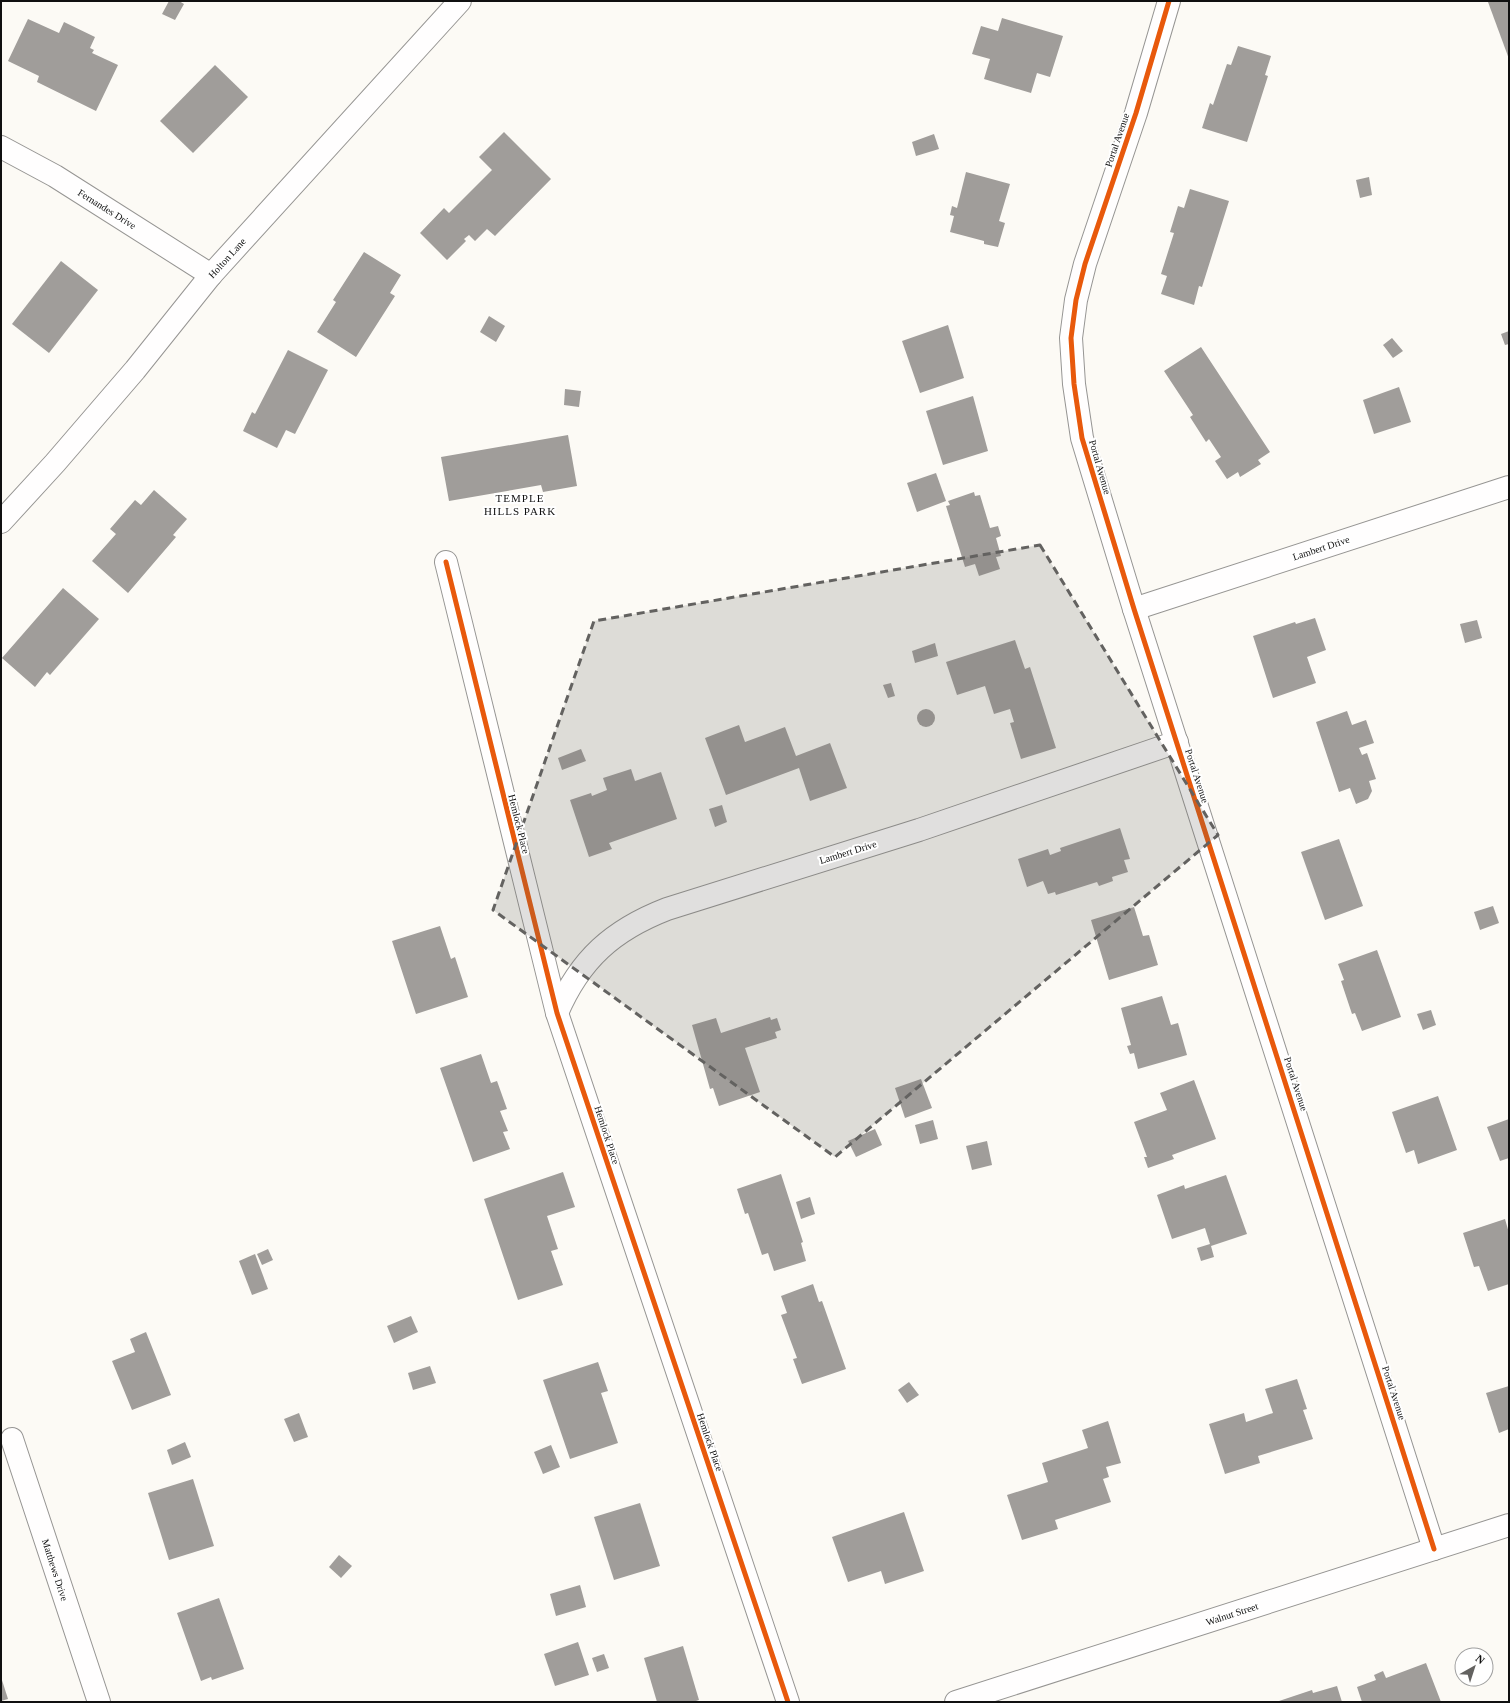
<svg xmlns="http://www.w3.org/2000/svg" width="1510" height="1703" font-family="Georgia,serif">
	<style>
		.building { fill: #a09d9a }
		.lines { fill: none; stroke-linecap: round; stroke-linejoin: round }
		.street-casing { stroke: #969593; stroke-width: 24 }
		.street { stroke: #fffefe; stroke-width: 22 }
		.cycleway-casing { stroke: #fff; stroke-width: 8 }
		.cycleway { stroke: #e8590c; stroke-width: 5 }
		.marked { fill: #636260; fill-opacity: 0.2; stroke: #636260; stroke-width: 3; stroke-dasharray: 8 5; stroke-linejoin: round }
		.labels { text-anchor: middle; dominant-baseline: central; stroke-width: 4; stroke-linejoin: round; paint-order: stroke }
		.street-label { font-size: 10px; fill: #101010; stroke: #fff }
		.neighbourhood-label { font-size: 11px; letter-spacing: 1px; fill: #101010; stroke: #fff }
	</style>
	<rect width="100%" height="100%" fill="#fcfaf5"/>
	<g class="building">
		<polygon points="169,1 179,1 184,4 175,20 162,14"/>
		<polygon points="1490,1 1509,1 1509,59 1488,2"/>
		<polygon points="1002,18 1063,36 1050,77 1037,73 1031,93 984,79 990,59 972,54 981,26 998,31"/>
		<polygon points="28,19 59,33 64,22 95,37 90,48 94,50 92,53 118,65 96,111 37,82 39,76 8,61"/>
		<polygon points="1238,46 1271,56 1265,75 1268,76 1247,142 1202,128 1210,103 1213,105 1227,64 1231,65"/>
		<polygon points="215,65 248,97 193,153 160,121"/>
		<polygon points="504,132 551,179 495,236 487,229 475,241 469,235 464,239 466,241 447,260 420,233 444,208 449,213 492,170 479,157"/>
		<polygon points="934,134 939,149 916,156 912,142"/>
		<polygon points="966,172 1010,184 999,221 1005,223 998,247 984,244 984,241 950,232 954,216 950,215 952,206 957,208"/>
		<polygon points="1369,177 1372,195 1360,198 1356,180"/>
		<polygon points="1190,189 1229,201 1202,287 1199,286 1194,305 1161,294 1167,276 1161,274 1174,233 1170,232 1178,206 1184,208"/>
		<polygon points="364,252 401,275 390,293 395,296 356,357 317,332 336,302 333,300"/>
		<polygon points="61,261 98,290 49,353 12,324"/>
		<polygon points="489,316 505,326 496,342 480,332"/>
		<polygon points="948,325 964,378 920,393 902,341"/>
		<polygon points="1509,331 1509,344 1505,345 1501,334"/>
		<polygon points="1392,338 1403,351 1393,358 1383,345"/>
		<polygon points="1201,347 1270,452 1258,460 1261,464 1240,477 1238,472 1227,479 1215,461 1221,457 1209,439 1206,442 1190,417 1193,415 1164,371"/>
		<polygon points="288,350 328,370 295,434 286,430 277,448 243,431 252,412 255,414"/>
		<polygon points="1399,387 1411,422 1374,434 1363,400"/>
		<polygon points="565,389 581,391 579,407 564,405"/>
		<polygon points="973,396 988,451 943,465 926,411"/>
		<polygon points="568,435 577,486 543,492 541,485 449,501 441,457"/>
		<polygon points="936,473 946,501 917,512 907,483"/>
		<polygon points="154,490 187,519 173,535 176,537 128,593 92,561 116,534 110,529 135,500 141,505"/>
		<polygon points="974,492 975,496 980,495 990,528 998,526 1001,536 996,538 1001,556 996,557 1000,569 979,576 975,564 965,567 946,506 950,505 948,501"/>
		<polygon points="63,588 99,619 50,675 47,672 35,687 2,658"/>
		<polygon points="1315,618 1326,650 1307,657 1316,683 1273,698 1253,636 1295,622 1296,624"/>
		<polygon points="1477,620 1482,638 1465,643 1460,624"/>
		<polygon points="1015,640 1025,669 1030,667 1056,748 1021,759 1010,723 1014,722 1010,709 994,714 985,686 957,695 946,662"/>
		<polygon points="935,643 938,656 915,663 912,651"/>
		<polygon points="891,683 895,696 888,698 883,685"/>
		<circle cx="926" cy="718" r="9"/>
		<polygon points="1347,711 1352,725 1366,720 1374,743 1359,748 1362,755 1367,753 1376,779 1369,781 1372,791 1368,799 1356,804 1350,788 1339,792 1316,722"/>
		<polygon points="739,725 745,742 785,727 796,756 830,743 847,788 810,801 799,768 726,795 705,738"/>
		<polygon points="581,749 586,761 562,770 558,758"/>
		<polygon points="631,769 635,781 661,772 677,819 609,843 612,849 589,857 570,800 591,793 592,796 607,790 603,778"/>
		<polygon points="722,805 727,822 715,827 709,809"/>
		<polygon points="1120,828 1130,859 1124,860 1128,872 1112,877 1113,881 1099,886 1097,882 1056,895 1055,892 1048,894 1043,881 1027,887 1018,859 1048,849 1050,855 1061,851 1060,848"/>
		<polygon points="1339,839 1363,906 1325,920 1301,852"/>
		<polygon points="1493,906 1499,923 1480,930 1474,912"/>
		<polygon points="1134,907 1143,936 1149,935 1158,965 1109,980 1091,920"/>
		<polygon points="440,926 451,959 455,957 468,997 416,1014 392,941"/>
		<polygon points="1377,950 1401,1017 1362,1031 1355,1013 1352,1014 1341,981 1344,980 1338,964"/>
		<polygon points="1162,996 1171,1025 1178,1023 1187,1055 1138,1069 1134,1053 1130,1054 1127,1046 1131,1045 1121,1008"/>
		<polygon points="1431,1010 1436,1025 1423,1030 1417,1014"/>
		<polygon points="770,1017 771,1020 777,1018 781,1030 775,1032 777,1038 745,1048 760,1092 719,1106 713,1088 710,1089 692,1025 716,1018 721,1033"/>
		<polygon points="481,1054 491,1083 497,1081 507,1109 500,1111 508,1131 503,1132 510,1149 473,1162 440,1068"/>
		<polygon points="921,1079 932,1108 905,1118 895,1088"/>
		<polygon points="1194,1080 1216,1139 1172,1155 1174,1159 1148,1168 1144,1157 1147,1157 1134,1122 1167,1110 1160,1093"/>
		<polygon points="1438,1096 1457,1150 1418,1164 1414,1150 1406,1153 1392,1112"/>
		<polygon points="1509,1119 1509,1158 1500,1161 1487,1127"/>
		<polygon points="933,1120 938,1139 920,1144 915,1125"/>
		<polygon points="875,1129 882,1145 856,1157 848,1141"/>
		<polygon points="987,1141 992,1165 972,1170 966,1146"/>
		<polygon points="563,1172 575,1207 547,1216 558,1249 551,1251 563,1285 518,1300 484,1199"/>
		<polygon points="781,1174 803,1242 801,1243 806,1261 774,1271 768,1253 762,1255 748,1213 745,1214 737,1189"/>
		<polygon points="1226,1175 1247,1234 1211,1246 1214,1257 1201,1261 1197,1248 1210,1244 1205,1228 1172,1239 1157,1195 1184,1185 1185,1189"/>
		<polygon points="810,1197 815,1214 801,1219 796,1202"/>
		<polygon points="1505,1219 1509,1233 1509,1284 1488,1291 1479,1266 1474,1267 1463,1233"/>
		<polygon points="268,1249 273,1260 262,1265 257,1254"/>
		<polygon points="255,1254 268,1289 252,1295 239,1261"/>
		<polygon points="813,1284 819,1302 822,1301 846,1369 802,1384 793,1359 797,1358 781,1315 787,1313 781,1296"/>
		<polygon points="411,1316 418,1332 394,1343 387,1326"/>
		<polygon points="146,1332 171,1395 132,1410 112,1361 135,1352 130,1339"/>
		<polygon points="598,1362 608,1391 601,1393 618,1443 570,1459 543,1380"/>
		<polygon points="430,1366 436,1383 413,1390 408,1373"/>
		<polygon points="1297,1379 1307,1409 1303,1410 1313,1439 1258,1456 1260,1463 1225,1474 1209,1424 1244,1413 1246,1422 1273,1413 1265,1389"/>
		<polygon points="909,1382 919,1395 907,1403 898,1390"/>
		<polygon points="1509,1386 1509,1429 1499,1433 1486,1393"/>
		<polygon points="299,1413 308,1437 294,1442 284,1419"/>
		<polygon points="1108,1421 1121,1463 1106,1467 1109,1477 1103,1479 1111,1502 1055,1520 1058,1529 1022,1540 1007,1495 1048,1482 1042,1463 1088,1448 1082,1430"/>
		<polygon points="185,1442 191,1457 172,1465 167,1450"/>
		<polygon points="551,1445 560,1467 543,1474 534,1452"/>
		<polygon points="193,1479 214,1546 169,1560 148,1493"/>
		<polygon points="640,1503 660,1566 614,1580 594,1517"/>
		<polygon points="904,1512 924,1571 885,1584 881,1571 848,1582 832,1537"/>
		<polygon points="339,1555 352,1566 341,1578 329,1567"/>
		<polygon points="580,1585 586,1607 556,1616 550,1594"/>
		<polygon points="219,1598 244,1669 212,1680 211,1677 201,1681 177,1613"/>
		<polygon points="578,1642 589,1675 555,1686 544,1654"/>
		<polygon points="683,1646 699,1700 693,1702 657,1702 644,1658"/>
		<polygon points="604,1654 609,1668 597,1672 592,1658"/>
		<polygon points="1426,1663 1441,1702 1362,1702 1357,1687 1376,1680 1374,1675 1383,1671 1386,1678"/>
		<polygon points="1,1677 8,1699 1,1701"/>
		<polygon points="1337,1686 1342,1702 1276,1702 1312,1690 1313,1693"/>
	</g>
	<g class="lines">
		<g class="street-casing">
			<g id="street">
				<polyline points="1169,1 1136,113 1085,264 1076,300 1071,338 1074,384 1082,438 1134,609 1434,1549"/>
				<polyline points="1,147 55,176 211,275"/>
				<polyline points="1,522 55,463 135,370 211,275 460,1"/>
				<polyline points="446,562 557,1013 788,1702"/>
				<polyline points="1134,609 1509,487"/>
				<path d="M 557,1013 C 580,959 613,930 667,909 L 919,830 L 1177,742"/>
				<polyline points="12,1439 99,1702"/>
				<polyline points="956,1702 1509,1525"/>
			</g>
		</g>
		<use href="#street" class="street"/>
		<g class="cycleway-casing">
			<g id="cycleway">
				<polyline points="1169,1 1136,113 1085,264 1076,300 1071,338 1074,384 1082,438 1134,609 1434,1549"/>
				<polyline points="446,562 557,1013 788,1702"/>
			</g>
		</g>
		<use href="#cycleway" class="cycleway"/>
	</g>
	<path class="marked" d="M 1040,545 L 1218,835 L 835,1157 L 493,910 L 594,621 Z"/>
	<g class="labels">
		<g class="street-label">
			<text transform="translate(1117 140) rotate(-71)">Portal Avenue</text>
			<text transform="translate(107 209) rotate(32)">Fernandes Drive</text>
			<text transform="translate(227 258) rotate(-48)">Holton Lane</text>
			<text transform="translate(1100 467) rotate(74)">Portal Avenue</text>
			<text transform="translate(1321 548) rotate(-18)">Lambert Drive</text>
			<text transform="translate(1197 776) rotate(72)">Portal Avenue</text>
			<text transform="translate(519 824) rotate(76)">Hemlock Place</text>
			<text transform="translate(848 852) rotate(-17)">Lambert Drive</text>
			<text transform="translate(1296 1084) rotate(72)">Portal Avenue</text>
			<text transform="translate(607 1135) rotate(72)">Hemlock Place</text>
			<text transform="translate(1394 1393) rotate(72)">Portal Avenue</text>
			<text transform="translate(710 1442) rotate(71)">Hemlock Place</text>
			<text transform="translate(55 1570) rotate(72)">Matthews Drive</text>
			<text transform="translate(1232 1614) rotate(-18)">Walnut Street</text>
		</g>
		<g class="neighbourhood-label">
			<text x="520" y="498">TEMPLE<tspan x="520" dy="13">HILLS PARK</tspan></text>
		</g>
	</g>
	<rect width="1510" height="1703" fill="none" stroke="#101010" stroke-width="4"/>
	<g transform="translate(1474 1667) rotate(39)"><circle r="19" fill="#ffffff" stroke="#9f9f9f"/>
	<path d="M0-3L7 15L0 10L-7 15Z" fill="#636260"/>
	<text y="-6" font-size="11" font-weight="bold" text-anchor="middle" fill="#101010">N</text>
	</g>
</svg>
